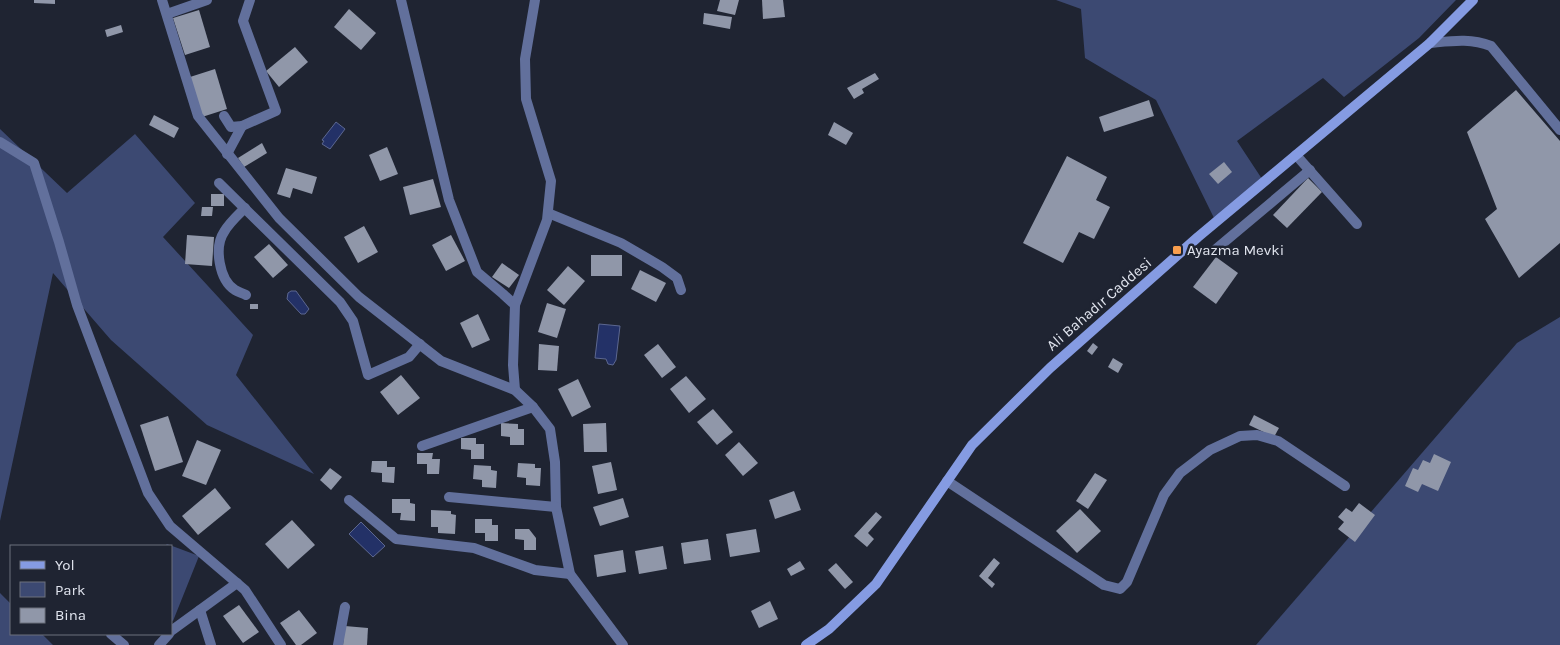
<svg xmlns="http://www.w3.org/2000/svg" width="1560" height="645" font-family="Karla,sans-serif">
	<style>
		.green { fill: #3c4972 }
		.water { fill: #233167; stroke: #5c6790 }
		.building { fill: #9097a9 }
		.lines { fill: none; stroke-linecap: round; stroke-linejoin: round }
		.minor { stroke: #62709c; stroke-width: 10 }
		.secondary { stroke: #859be2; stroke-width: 10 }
		.poi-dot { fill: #fa9f4e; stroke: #1f2432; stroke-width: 2 }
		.labels { text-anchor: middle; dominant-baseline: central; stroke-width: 5; stroke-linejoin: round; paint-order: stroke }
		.poi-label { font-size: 15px; fill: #e0e4ee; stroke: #1f2432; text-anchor: start }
		.street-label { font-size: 15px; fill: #e0e4ee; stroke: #1f2432 }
	</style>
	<rect width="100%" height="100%" fill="#1f2432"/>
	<g class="green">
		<polygon points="1056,0 1456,0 1419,38 1344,97 1323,78 1237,141 1264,182 1214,218 1156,100 1085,58 1081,9"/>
		<polygon points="0,129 67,193 135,134 195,203 163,237 253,335 236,375 314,474 207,425 111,340 53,273 0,521"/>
		<polygon points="1560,317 1560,645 1256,645 1517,343"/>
		<polygon points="167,544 199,556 173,621 171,620 171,546 165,546"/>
		<polygon points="0,593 11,604 11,634 42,634 53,645 0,645"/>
	</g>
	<g class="water">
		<polygon points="336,122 345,129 330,149 322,144 324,141 322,140"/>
		<polygon points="296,291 309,309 305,314 301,314 287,299 288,293 291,291"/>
		<polygon points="599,324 620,326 616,360 613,365 608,364 606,359 595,358"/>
		<polygon points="361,522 385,546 373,557 349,534"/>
	</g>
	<g class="building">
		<polygon points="34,0 55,0 55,4 34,3"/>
		<polygon points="720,0 739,0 735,15 717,11"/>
		<polygon points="762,0 783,0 785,17 763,19"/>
		<polygon points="349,9 376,33 361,50 334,27"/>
		<polygon points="199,10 210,47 185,55 173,18"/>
		<polygon points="704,13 732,17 730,29 703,24"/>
		<polygon points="121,25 123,32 107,37 105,30"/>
		<polygon points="295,47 308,62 279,87 266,71"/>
		<polygon points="215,69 227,109 202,117 190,77"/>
		<polygon points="875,73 879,79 862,89 864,93 854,99 847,88"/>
		<polygon points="1516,90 1560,141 1560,243 1519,278 1485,219 1497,209 1467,132"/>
		<polygon points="1149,100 1154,116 1104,132 1099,117"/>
		<polygon points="154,115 179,128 174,138 149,125"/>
		<polygon points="834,122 853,133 846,145 828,135"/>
		<polygon points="262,143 267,153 244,167 238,158"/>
		<polygon points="387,147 398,174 380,181 369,155"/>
		<polygon points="1067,156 1107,177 1096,200 1110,207 1094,239 1079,232 1063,263 1023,243"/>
		<polygon points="1224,162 1232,172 1218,184 1209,174"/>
		<polygon points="286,168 317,177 312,194 293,188 290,198 277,194"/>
		<polygon points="1308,178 1322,192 1287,228 1273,215"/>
		<polygon points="433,179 441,207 410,215 403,187"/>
		<rect x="211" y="194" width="13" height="12"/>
		<polygon points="202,207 213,207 212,216 201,216"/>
		<polygon points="364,226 378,252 358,263 344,237"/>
		<polygon points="187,235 214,237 212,266 185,264"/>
		<polygon points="451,235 465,261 446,271 432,245"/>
		<polygon points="269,244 288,265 273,278 254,257"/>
		<rect x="591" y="255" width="31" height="21"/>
		<polygon points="1216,257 1238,273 1216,304 1193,287"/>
		<polygon points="502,263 519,275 509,288 492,277"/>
		<polygon points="568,266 585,281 564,305 547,290"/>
		<polygon points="640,270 666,283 656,302 631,289"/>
		<polygon points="547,303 566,309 557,338 538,332"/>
		<rect x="250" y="304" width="8" height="5"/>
		<polygon points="478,314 490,340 472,348 460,323"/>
		<polygon points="1093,343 1098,347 1092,355 1087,351"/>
		<polygon points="539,344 559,346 557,371 538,370"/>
		<polygon points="658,344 676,367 662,378 644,355"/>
		<polygon points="1113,358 1123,364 1118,373 1108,367"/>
		<polygon points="401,375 420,398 398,415 380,392"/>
		<polygon points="686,376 706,399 689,413 670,389"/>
		<polygon points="578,379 591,407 572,417 558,389"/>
		<polygon points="713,409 733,432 717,445 697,422"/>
		<polygon points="1254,415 1279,428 1274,437 1249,425"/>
		<polygon points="168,416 183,462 155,471 140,425"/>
		<polygon points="501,423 518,424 518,429 524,429 524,445 510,445 510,437 501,436"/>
		<polygon points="606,423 607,452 584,452 583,424"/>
		<polygon points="461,438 476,438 476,444 484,444 484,459 471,459 471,450 461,449"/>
		<polygon points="197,440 221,450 206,485 182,476"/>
		<polygon points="739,442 758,463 743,476 725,455"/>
		<polygon points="417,453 433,453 432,459 440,459 439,474 427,474 427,464 417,464"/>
		<polygon points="1434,454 1451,462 1438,491 1422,484 1418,492 1405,486 1413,468 1418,470 1423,460 1430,463"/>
		<polygon points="372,461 387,461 387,467 395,467 394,483 382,482 382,473 371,472"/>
		<polygon points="611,462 617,490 598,494 592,466"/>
		<polygon points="518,463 535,464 535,468 541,468 540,486 526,485 526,478 517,477"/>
		<polygon points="474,465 491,466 491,470 497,471 496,488 482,487 482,480 473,479"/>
		<polygon points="330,468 342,477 331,490 320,480"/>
		<polygon points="1095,473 1107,480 1088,509 1076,501"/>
		<polygon points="215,488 231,508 198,535 182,516"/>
		<polygon points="794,491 801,510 775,519 769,500"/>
		<polygon points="623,498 629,517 600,526 593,507"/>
		<polygon points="392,499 410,499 410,503 415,504 415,521 400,520 401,513 392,513"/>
		<polygon points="1359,503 1375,515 1355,542 1338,529 1344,522 1338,517 1346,508 1352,512"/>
		<polygon points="1080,509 1101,531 1077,553 1056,531"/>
		<polygon points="431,510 451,511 451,514 456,515 455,534 438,533 438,527 431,527"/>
		<polygon points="876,512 882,517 868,533 874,539 867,547 854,536"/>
		<polygon points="475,519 492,519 492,525 498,525 498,541 485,541 485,533 475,533"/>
		<polygon points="292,520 315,545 288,569 265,544"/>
		<polygon points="515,529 529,529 536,538 536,550 524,550 524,540 515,539"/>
		<polygon points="756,529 760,552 730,557 726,534"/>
		<polygon points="708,539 711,560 684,564 681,543"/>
		<polygon points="663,546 667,569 639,574 635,551"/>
		<polygon points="623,550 626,572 597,577 594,555"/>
		<polygon points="994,558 1000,563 988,578 995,584 992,588 979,576"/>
		<polygon points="800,561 805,569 791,576 787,569"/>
		<polygon points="836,563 853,582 845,589 828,570"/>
		<polygon points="770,601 778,619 759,628 751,611"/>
		<polygon points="239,605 259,632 243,643 223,616"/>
		<polygon points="299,610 317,633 301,645 296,645 280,623"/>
		<polygon points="345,626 368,628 367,645 343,645"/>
	</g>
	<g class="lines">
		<g class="minor">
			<polyline points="162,0 198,116 279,218 359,297 441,361 515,390 533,407 550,429 555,462 556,507 570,574 623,645"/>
			<polyline points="401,0 449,200 477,272 503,294 515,305"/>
			<polyline points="167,14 207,0"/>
			<path d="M 1430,43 C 1452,41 1470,38 1491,46 L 1560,130"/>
			<polyline points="224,116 231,127 242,126 276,111 243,21 250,0"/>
			<polyline points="0,142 34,163 59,242 77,305 148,493 170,526 245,590 281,645"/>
			<polyline points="227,154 242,126"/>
			<polyline points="1296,155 1357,224"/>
			<polyline points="219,183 340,302 353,321 368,375 409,357 420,344"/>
			<path d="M 245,208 C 238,215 229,223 224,232 C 214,247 219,280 235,290 C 238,292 242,293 246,295"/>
			<polyline points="548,213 621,243 662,267 677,278 681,290"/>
			<polyline points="1216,249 1310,170"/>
			<polyline points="515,390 513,365 515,305 547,220 551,181 526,99 525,59 535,0"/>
			<polyline points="422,446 533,407"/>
			<polyline points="947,481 1104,585 1120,589 1127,582 1164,495 1180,473 1210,450 1240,436 1257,435 1278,441 1345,486"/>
			<polyline points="449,497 556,507"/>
			<polyline points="349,500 396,539 474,548 535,570 570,574"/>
			<polyline points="200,610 211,645"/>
			<polyline points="171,631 237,583"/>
			<polyline points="111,634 124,645"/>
			<polyline points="159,645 169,634"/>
			<polyline points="338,645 345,607"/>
		</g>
		<polyline class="secondary" points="806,645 829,629 876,584 972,445 1050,368 1198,237 1430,43 1473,0"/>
	</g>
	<rect class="poi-dot" x="1172" y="245" width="10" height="10" rx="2.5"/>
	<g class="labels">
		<g class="poi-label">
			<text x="1187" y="250">Ayazma Mevki</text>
		</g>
		<g class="street-label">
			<text transform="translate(1099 304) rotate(-41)">Ali Bahadır Caddesi</text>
		</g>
	</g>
	<rect x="10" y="545" width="162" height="90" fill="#1f2432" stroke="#6c717d"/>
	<rect x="20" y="561" width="25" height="8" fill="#859be2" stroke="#6c717d"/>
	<text x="55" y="570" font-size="15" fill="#e0e4ee">Yol</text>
	<rect x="20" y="582" width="25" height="15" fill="#3c4972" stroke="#6c717d"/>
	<text x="55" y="595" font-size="15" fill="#e0e4ee">Park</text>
	<rect x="20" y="608" width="25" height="15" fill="#9097a9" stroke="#6c717d"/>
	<text x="55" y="620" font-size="15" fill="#e0e4ee">Bina</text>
</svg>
